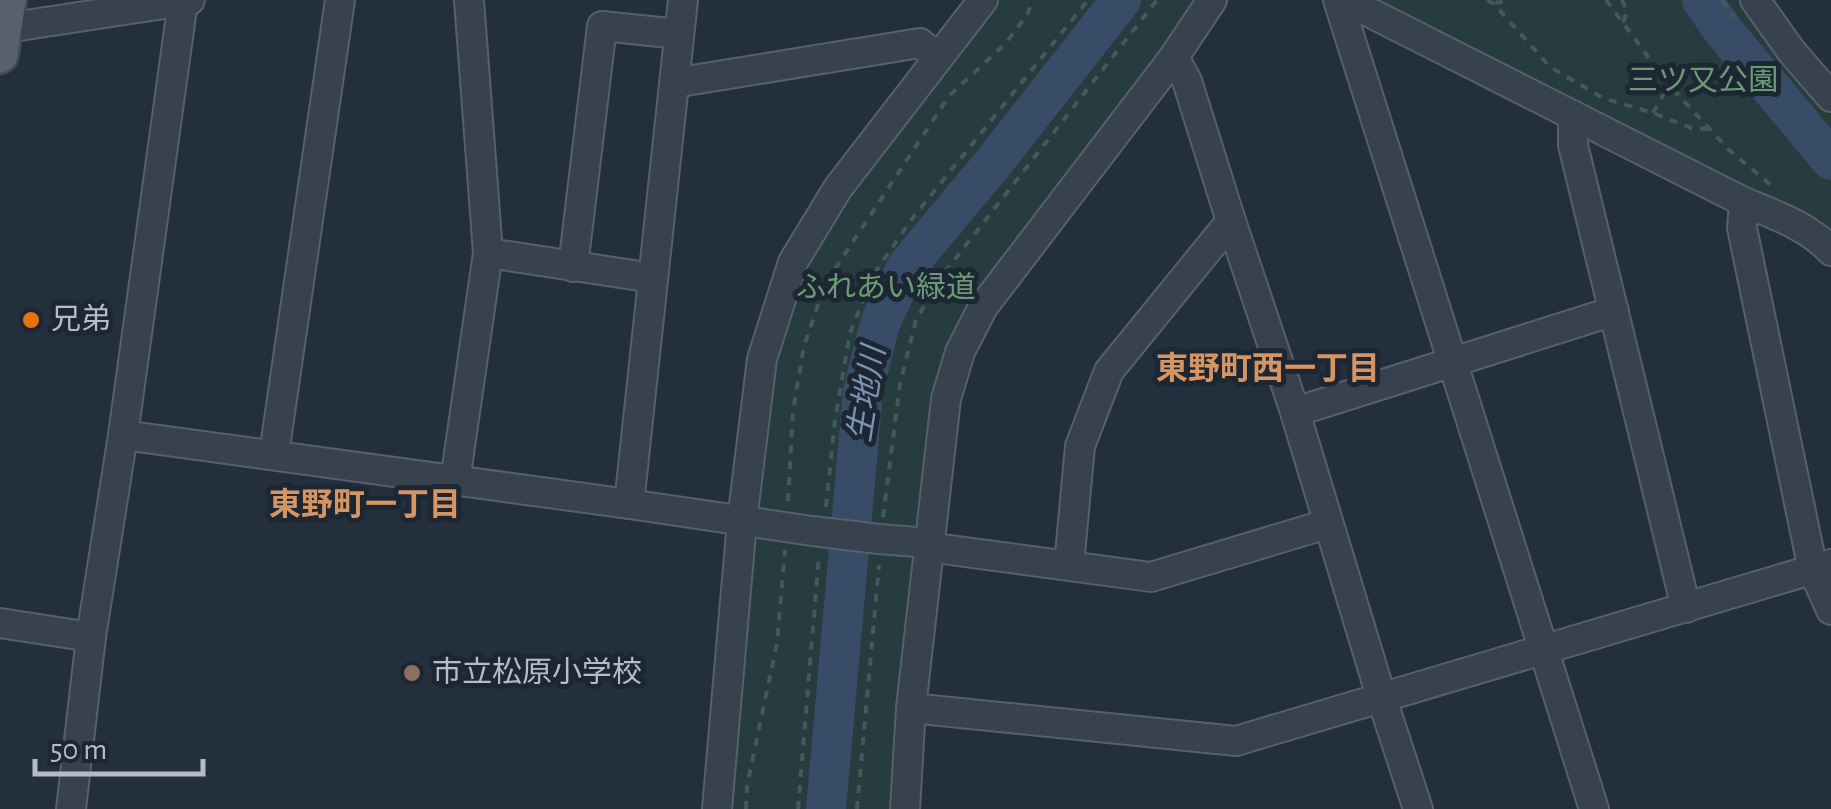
<svg xmlns="http://www.w3.org/2000/svg" width="1831" height="809" font-family="'Alegreya Sans','Noto Sans JP',sans-serif">
	<style>
		.green { fill: #263c3f }
		.lines { fill: none; stroke-linecap: round; stroke-linejoin: round }
		.river { stroke: #394c67; stroke-width: 40 }
		.minor-casing { stroke: #565f6c; stroke-width: 32 }
		.major-casing { stroke: #414a57; stroke-width: 40 }
		.path { stroke: #44595c; stroke-width: 4; stroke-dasharray: 8 8; stroke-linecap: butt }
		.minor { stroke: #38414e; stroke-width: 28 }
		.major { stroke: #56606e; stroke-width: 35 }
		.minor-bridge-casing { stroke: #565f6c; stroke-width: 32; stroke-linecap: butt }
		.minor-bridge { stroke: #38414e; stroke-width: 28 }
		.food-dot { fill: #e8710a; stroke: #1d2633; stroke-width: 4 }
		.education-dot { fill: #8d6e63; stroke: #1d2633; stroke-width: 4 }
		.labels { text-anchor: middle; dominant-baseline: central; stroke-width: 10; stroke-linejoin: round; paint-order: stroke }
		.park-label { font-size: 30px; fill: #6b9a76; stroke: #1d2633 }
		.poi-label { font-size: 30px; fill: #b4bcc9; stroke: #1d2633; text-anchor: start }
		.neighbourhood-label { font-size: 32px; font-weight: bold; fill: #d59563; stroke: #1d2633 }
		.water-label { font-size: 32px; font-style: italic; fill: #7c92b1; stroke: #1d2633 }
	</style>
	<rect width="100%" height="100%" fill="#242f3e"/>
	<g class="green">
		<polygon points="997,0 1199,0 947,351 897,809 732,809 767,379 808,256 840,201"/>
		<polygon points="1374,0 1742,0 1769,38 1831,112 1831,231 1819,218 1811,226"/>
	</g>
	<g class="lines">
		<g class="river">
			<polyline points="1702,0 1722,29 1831,160"/>
			<polyline points="826,809 863,391 880,323 907,266 994,162 1121,0"/>
		</g>
		<g class="minor-casing">
			<g id="minor">
				<polyline points="1338,0 1594,809"/>
				<path d="M 1345,0 L 1744,202 C 1775,215 1808,226 1831,251"/>
				<polyline points="1755,0 1792,52 1831,97"/>
				<polyline points="0,29 190,0"/>
				<polyline points="1174,57 1187,81 1231,221 1295,412 1381,696 1418,809"/>
				<polyline points="674,83 920,43 937,57"/>
				<polyline points="1573,115 1573,145 1686,608"/>
				<polyline points="1744,202 1742,228 1813,570 1831,610"/>
				<polyline points="488,253 653,278"/>
				<polyline points="573,267 602,26 679,34"/>
				<polyline points="1295,412 1614,311"/>
				<polyline points="123,435 629,504 812,531"/>
				<polyline points="274,454 340,0"/>
				<polyline points="455,481 488,253 469,0"/>
				<polyline points="629,504 683,0"/>
				<polyline points="879,539 929,543"/>
				<polyline points="928,547 1151,577 1327,524"/>
				<polyline points="1069,565 1080,446 1109,371 1231,221"/>
				<polyline points="0,623 91,637"/>
				<polyline points="911,708 1236,741 1831,564"/>
				<polyline points="71,809 91,637 123,435 183,1"/>
				<polyline points="717,809 742,521 762,359 793,262 838,188 983,0"/>
				<polyline points="905,809 911,708 946,399 960,352 983,307 1174,57 1212,0"/>
			</g>
		</g>
		<g class="major-casing">
			<polyline id="major" points="0,55 8,0"/>
		</g>
		<g class="path">
			<polyline points="1487,0 1494,4 1550,67 1603,98 1653,113 1691,128 1709,129"/>
			<polyline points="1606,0 1669,85 1729,150 1772,186"/>
			<polyline points="1622,0 1627,11 1623,23"/>
			<polyline points="1722,0 1734,17"/>
			<polyline points="1495,3 1510,0"/>
			<polyline points="1653,113 1668,87"/>
			<polyline points="788,501 793,411 804,346 825,284 949,96 1005,44 1027,15 1033,0"/>
			<polyline points="826,507 835,420 850,333 874,274 911,220 1088,0"/>
			<polyline points="883,517 900,384 916,320 941,277 1157,0"/>
			<polyline points="746,809 747,786 777,643 785,550"/>
			<polyline points="798,809 819,555"/>
			<polyline points="857,809 879,565"/>
		</g>
		<use href="#minor" class="minor"/>
		<use href="#major" class="major"/>
		<g class="minor-bridge-casing">
			<polyline id="minor-bridge" points="812,531 879,539"/>
		</g>
		<use href="#minor-bridge" class="minor-bridge"/>
	</g>
	<circle class="food-dot" cx="31" cy="320" r="10"/>
	<circle class="education-dot" cx="412" cy="673" r="10"/>
	<g class="labels">
		<g class="park-label">
			<text x="1703" y="81">三ツ又公園</text>
			<text x="886" y="288">ふれあい緑道</text>
		</g>
		<g class="poi-label">
			<text x="51" y="320">兄弟</text>
			<text x="432" y="673">市立松原小学校</text>
		</g>
		<g class="neighbourhood-label">
			<text x="1268" y="369">東野町西一丁目</text>
			<text x="365" y="505">東野町一丁目</text>
		</g>
		<g class="water-label">
			<text transform="translate(867 394) rotate(-81)">生地川</text>
		</g>
	</g>
	<path d="M35 759v15h168v-15" fill="none" stroke="#b4bcc9" stroke-width="5"/>
	<text x="50" y="759" font-size="30" fill="#b4bcc9" stroke="#1d2633" stroke-width="8" paint-order="stroke">50 m</text>
</svg>
